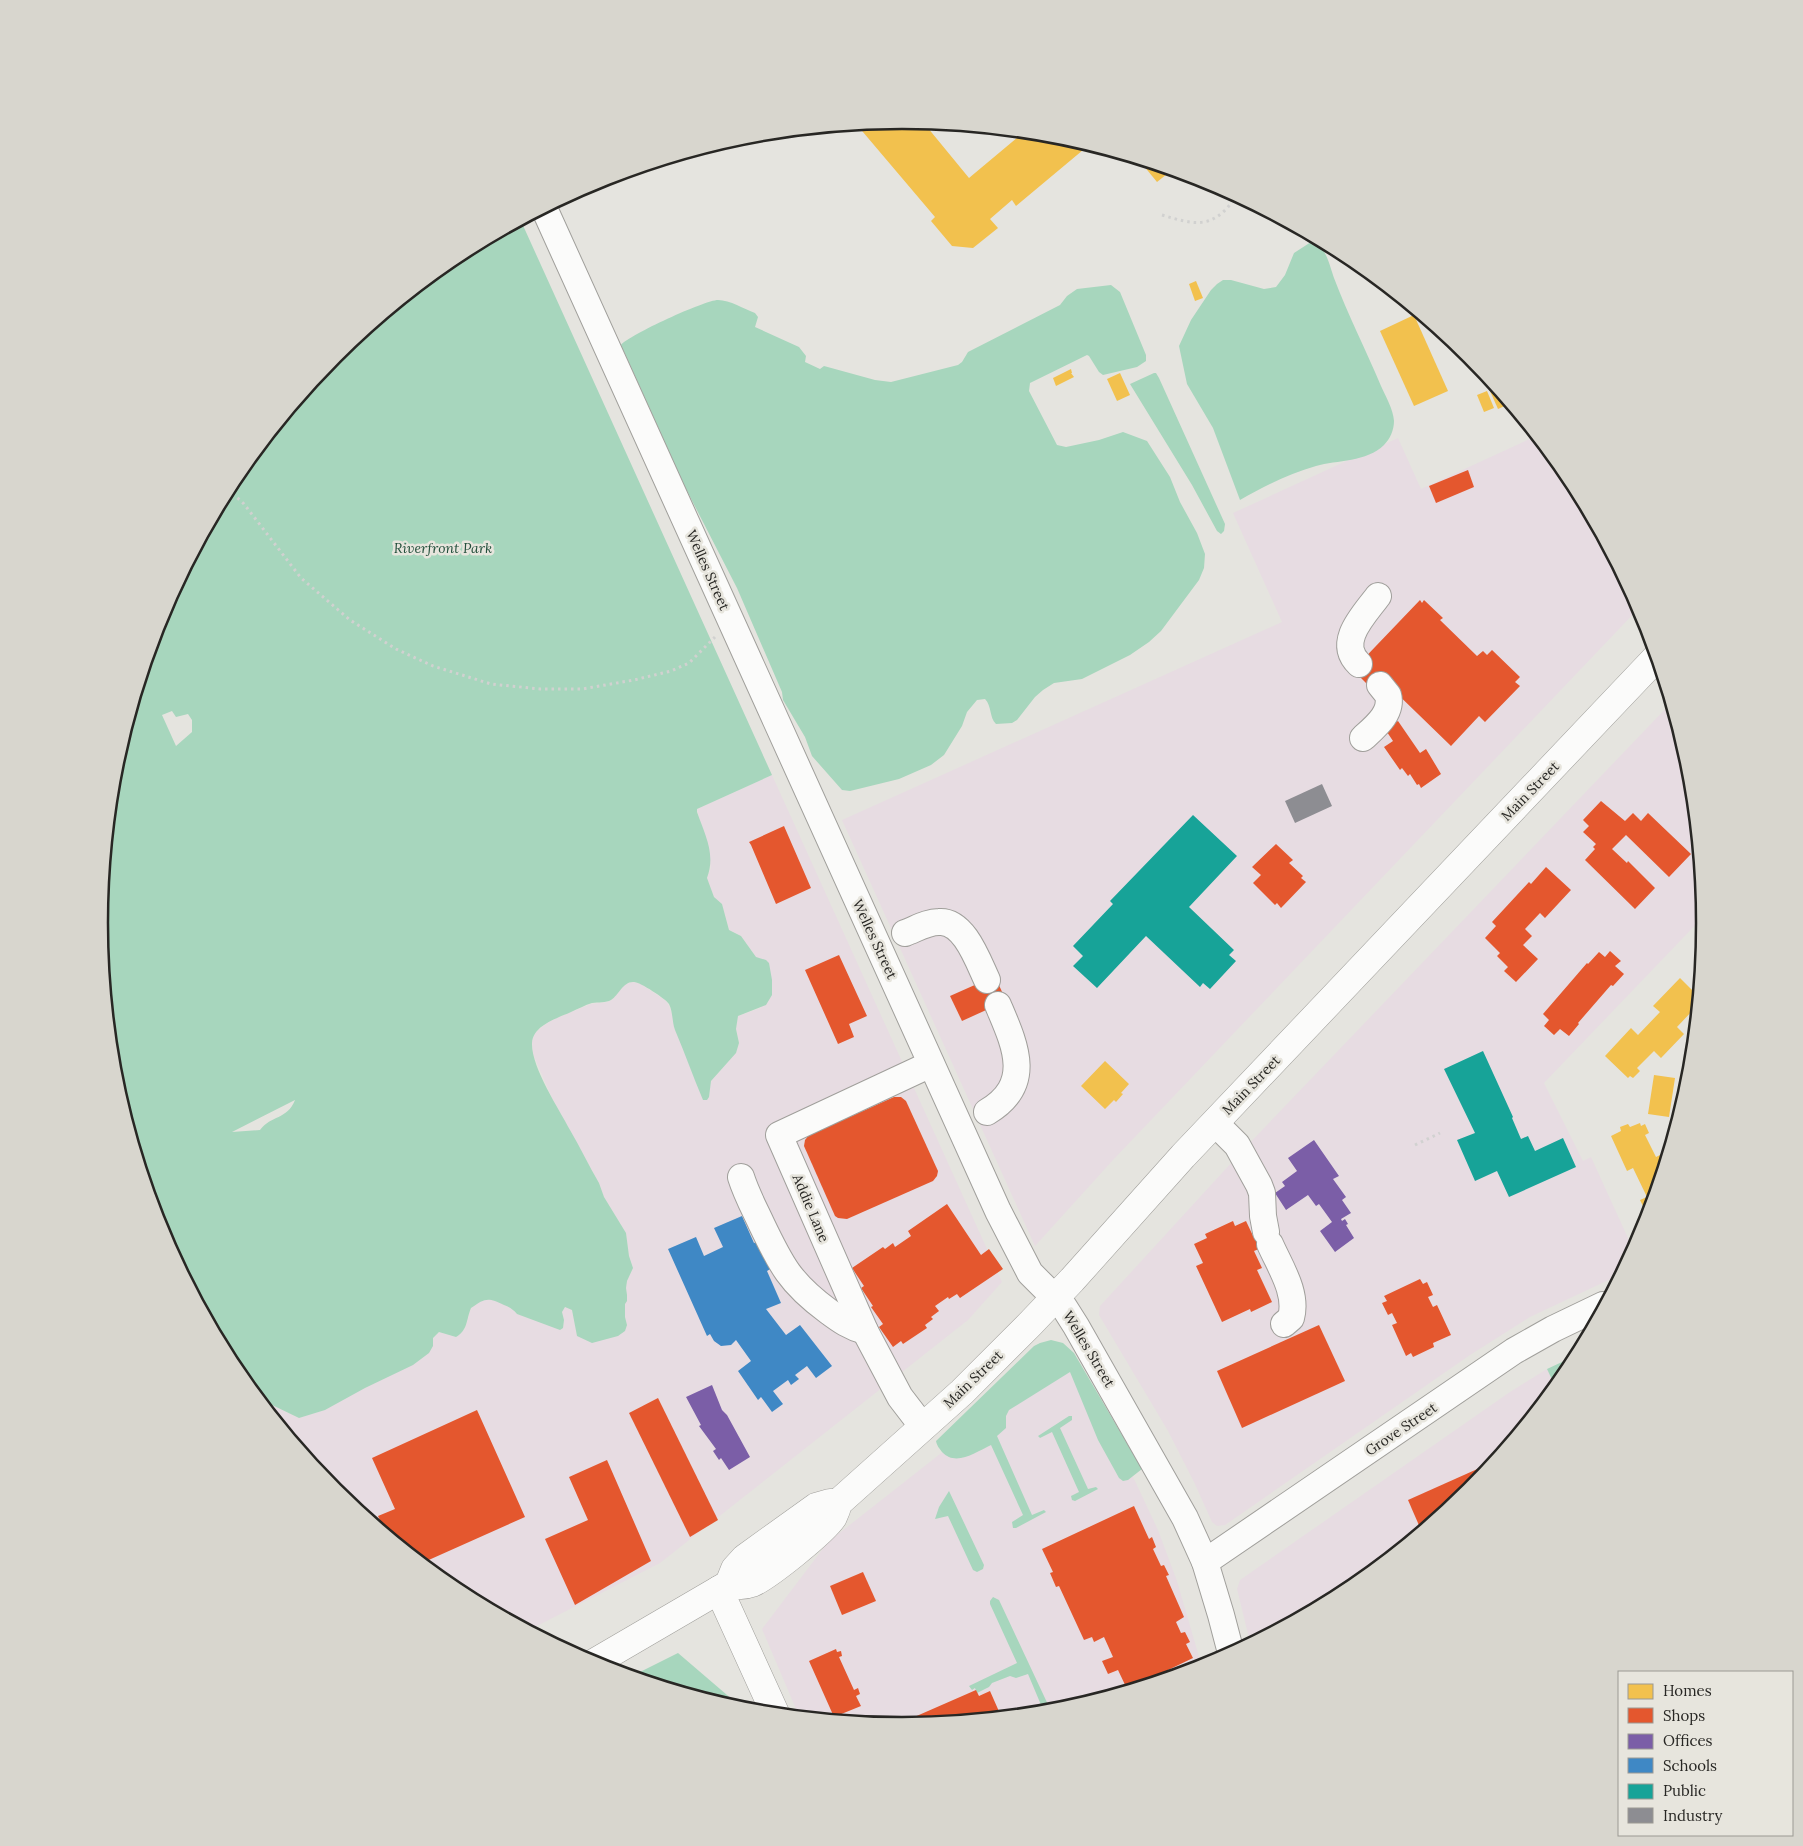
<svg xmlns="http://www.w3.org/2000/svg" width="1803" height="1846" font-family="Lora,serif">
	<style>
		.commercial { fill: #e7dce2 }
		.green { fill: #a7d6bd; fill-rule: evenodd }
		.homes { fill: #f2c14e }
		.shops { fill: #e4572e }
		.offices { fill: #7b5ea7 }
		.schools { fill: #3f88c5 }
		.public { fill: #17a398 }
		.industry { fill: #8d8d92 }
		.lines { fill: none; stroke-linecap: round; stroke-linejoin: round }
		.minor-casing { stroke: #a09f9b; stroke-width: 28 }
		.major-casing { stroke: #a09f9b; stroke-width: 29 }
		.path { stroke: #d1d1d0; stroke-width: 3; stroke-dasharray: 2.5 4; stroke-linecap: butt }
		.minor { stroke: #fbfbfa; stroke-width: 26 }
		.major { stroke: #fbfbfa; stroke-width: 28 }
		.labels { text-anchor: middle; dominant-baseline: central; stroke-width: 5; stroke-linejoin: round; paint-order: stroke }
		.park-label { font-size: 14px; font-style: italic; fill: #224f3b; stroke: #e7e5dd }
		.street-label { font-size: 14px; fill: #282724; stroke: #e7e5dd }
		.rim { fill: none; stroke: #282724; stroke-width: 2.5 }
	</style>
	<rect width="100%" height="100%" fill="#e5e4df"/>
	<g class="commercial">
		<polygon points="1534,437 1549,458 1552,457 1569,477 1578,494 1576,497 1579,496 1639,608 1113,1160 1035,1246 842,820 1282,622 1233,513 1353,458 1378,450 1385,444 1398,438 1421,489"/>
		<polygon points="1670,704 1689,767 1704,916 1544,1083 1583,1161 1591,1157 1633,1249 1619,1275 1530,1317 1470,1355 1225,1525 1217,1526 1212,1522 1194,1482 1168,1431 1099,1315 1100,1306 1244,1149"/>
		<polygon points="772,775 1002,1282 968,1320 660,1563 529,1630 455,1590 334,1490 263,1405 266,1403 270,1404 299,1418 325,1410 433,1346 433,1338 439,1332 456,1337 465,1329 471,1308 481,1301 491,1298 513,1309 517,1314 563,1328 564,1320 562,1312 565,1307 568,1307 572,1310 577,1336 627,1325 625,1317 625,1304 627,1295 626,1288 627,1281 633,1268 629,1256 626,1233 604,1197 599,1183 552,1098 533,1054 532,1042 535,1033 543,1026 554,1019 591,1004 608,1002 613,999 625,984 633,982 641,984 666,1001 669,1006 674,1019 674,1028 709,1097 711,1081 736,1053 739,1043 736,1029 738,1016 761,1008 756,957 741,936 729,930 722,904 714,897 707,878 711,868 697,809"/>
		<polygon points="1058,1352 1135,1481 1158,1530 1177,1581 1202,1667 1058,1710 901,1726 799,1716 762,1629 828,1542 1028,1385"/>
		<polygon points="1547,1369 1555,1386 1469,1491 1347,1591 1250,1642 1237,1589 1240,1580 1510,1392"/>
	</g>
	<g class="green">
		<path d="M 521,221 L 772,775 L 697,809 L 697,812 C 705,835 716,854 707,878 L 714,897 L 722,904 L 729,930 L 741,936 L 756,957 L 766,960 L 769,963 L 772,980 L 772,995 L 766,1005 L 738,1016 L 736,1029 L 739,1043 L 736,1053 L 711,1081 L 709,1097 L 707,1100 L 703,1100 C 693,1077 685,1053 675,1030 C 672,1022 673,1012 669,1004 C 666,999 640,982 634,982 C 623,981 619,995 611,1000 C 606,1003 598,1002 592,1003 C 585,1005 578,1009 571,1012 C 558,1018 533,1025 532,1043 C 531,1067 559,1109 570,1130 C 580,1147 589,1166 599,1183 L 604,1197 L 626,1233 L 629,1256 L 633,1268 L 627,1281 L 626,1288 L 627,1295 L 627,1301 L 625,1304 L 625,1317 L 627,1325 L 625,1331 L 618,1336 L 592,1343 L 577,1336 L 572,1310 L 565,1307 L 562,1312 L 564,1320 L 563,1328 L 560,1330 L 517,1314 C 513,1309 509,1307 504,1305 C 488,1297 485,1298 471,1308 C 466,1320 468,1330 456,1337 L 439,1332 L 433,1338 L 433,1346 L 429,1353 L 413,1365 L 365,1388 L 325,1410 L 299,1418 L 270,1404 L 266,1403 L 263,1405 L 234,1369 L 200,1306 L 200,1300 L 198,1301 L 160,1230 L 114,1079 L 99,923 L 114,766 L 160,616 L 234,477 L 334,355 L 456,255 ZM 172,711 L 176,717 L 188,714 L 192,720 L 192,732 L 176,746 L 162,715 ZM 295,1100 C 287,1120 271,1115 260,1130 L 232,1132 Z"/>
		<path d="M 1311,242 C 1325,242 1330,267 1334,278 C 1348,315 1366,350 1381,386 C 1386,397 1393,409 1394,421 C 1394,430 1390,439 1384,445 C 1367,462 1337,460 1316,466 C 1289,474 1264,486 1240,500 L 1213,428 L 1187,384 L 1179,346 L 1191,320 L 1211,290 L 1217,284 L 1223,280 L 1231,280 L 1264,289 L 1276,287 L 1285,275 L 1294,253 Z"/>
		<path d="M 1111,285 L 1120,292 L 1146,355 L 1146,361 L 1137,367 L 1103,375 L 1099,372 L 1089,356 L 1087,355 L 1030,383 L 1029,391 L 1057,445 L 1066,447 L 1099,440 L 1123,432 L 1147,441 L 1170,477 L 1180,502 L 1197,533 L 1205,554 L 1204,568 L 1199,580 L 1161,631 L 1149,642 L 1130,655 L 1082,679 L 1054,683 L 1043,690 L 1035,697 L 1017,720 L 1012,723 L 996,724 C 989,717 992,706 985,699 L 977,700 L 967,712 L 962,726 L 944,755 L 931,765 L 899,779 L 850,791 L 842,790 L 812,756 L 805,737 L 783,700 L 782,692 L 737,588 L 686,489 L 621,345 C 629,335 705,300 718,300 C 730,300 744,309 755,313 L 758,317 L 755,327 L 799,347 L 806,356 L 805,362 L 820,369 L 824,366 L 875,380 L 891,382 L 958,365 L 962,362 L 968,352 L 1060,305 L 1067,296 L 1077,289 Z"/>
		<polygon points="1154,373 1156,373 1159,378 1225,524 1224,531 1221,534 1217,531 1192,485 1130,384"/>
		<path d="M 1051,1340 L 1063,1343 L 1074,1353 L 1142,1469 L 1128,1480 L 1123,1481 L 1119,1478 L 1098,1440 L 1070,1372 L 1009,1410 L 1006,1416 L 1006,1428 L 997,1436 L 1032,1515 L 1044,1510 L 1046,1512 L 1016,1528 L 1013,1528 L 1012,1522 L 1023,1515 L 991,1445 C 976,1452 956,1467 942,1452 C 939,1448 937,1446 936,1441 L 1034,1346 L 1040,1343 Z"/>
		<polygon points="1577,1355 1569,1369 1555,1386 1547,1369"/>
		<polygon points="1069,1416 1072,1416 1072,1420 1060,1428 1088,1489 1096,1487 1098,1489 1075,1501 1072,1500 1071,1496 1079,1492 1052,1432 1040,1438 1038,1436"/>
		<polygon points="949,1491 984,1565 983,1569 977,1572 973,1570 948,1516 935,1519 939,1507"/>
		<polygon points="993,1597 999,1600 1051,1711 1044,1712 1028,1674 1016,1678 1010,1676 992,1683 989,1687 977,1693 975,1688 972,1690 969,1686 1017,1663 990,1604 990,1601"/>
		<polygon points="678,1653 734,1701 737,1708 632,1676"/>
	</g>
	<g class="homes">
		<polygon points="902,120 923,122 969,178 1024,132 1058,136 1089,145 1016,206 1012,200 990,219 998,228 973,248 952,246 931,221 935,217 857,125"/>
		<polygon points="1139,160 1172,170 1157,182"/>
		<polygon points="1196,281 1203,298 1195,301 1189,284"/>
		<polygon points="1414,315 1448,391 1414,406 1380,331"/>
		<polygon points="1071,369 1072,373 1071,373 1074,377 1056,386 1053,378"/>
		<polygon points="1120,373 1130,395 1117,401 1107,379"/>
		<polygon points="1496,388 1509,404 1498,409 1490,391"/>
		<polygon points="1487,391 1494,408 1484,412 1477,395"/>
		<polygon points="1680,978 1697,995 1696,1011 1694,1009 1677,1027 1684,1034 1661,1058 1654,1051 1637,1068 1640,1071 1633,1078 1630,1076 1628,1078 1605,1056 1631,1028 1638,1035 1660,1012 1653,1006"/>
		<polygon points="1105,1061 1129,1084 1121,1093 1123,1094 1116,1102 1114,1100 1105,1109 1081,1086"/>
		<polygon points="1654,1075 1675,1078 1669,1117 1648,1114"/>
		<polygon points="1640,1123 1641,1126 1645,1124 1649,1133 1645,1135 1656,1157 1662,1154 1665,1158 1648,1216 1640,1200 1647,1197 1633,1168 1627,1171 1611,1136 1621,1131 1620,1127 1628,1124 1630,1127"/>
	</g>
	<g class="shops">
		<polygon points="1468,470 1474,487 1436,503 1429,486"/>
		<polygon points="1420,600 1422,603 1424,600 1443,618 1440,620 1477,656 1483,651 1487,655 1492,650 1520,677 1515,682 1520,686 1485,722 1479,716 1451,746 1384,681 1374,691 1353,670"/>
		<polygon points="1398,721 1420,753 1426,749 1441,774 1421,788 1419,784 1417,785 1410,774 1408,776 1402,768 1400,770 1384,747 1393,741 1385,729"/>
		<polygon points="1601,801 1625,821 1633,813 1641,821 1648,813 1691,854 1669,877 1626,835 1612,849 1627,863 1628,861 1655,888 1635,909 1585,860 1595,849 1593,847 1596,844 1583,832 1589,826 1583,820"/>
		<polygon points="784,826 811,888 776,904 751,845 749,842"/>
		<polygon points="1276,844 1293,860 1289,863 1303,876 1301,878 1306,882 1281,908 1277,903 1275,905 1253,883 1261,875 1252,867"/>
		<polygon points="1546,867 1571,890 1545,918 1540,913 1525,929 1532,936 1523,945 1538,959 1516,982 1504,971 1508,967 1497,956 1500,953 1485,938 1496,926 1492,922 1529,882 1531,884"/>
		<polygon points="1610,951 1621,961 1615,966 1624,974 1613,986 1611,985 1578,1023 1579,1024 1569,1036 1560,1029 1554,1035 1544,1026 1549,1020 1543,1014 1587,963 1588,964 1599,952 1605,957"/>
		<polygon points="839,955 867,1016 849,1024 854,1037 838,1044 805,970"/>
		<polygon points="995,976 1006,1001 962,1021 950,996"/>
		<polygon points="894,1097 901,1097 906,1101 938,1171 937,1176 933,1181 847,1219 838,1218 835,1216 804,1146 805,1140 809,1135"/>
		<polygon points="947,1204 981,1255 989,1249 1003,1269 960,1298 957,1294 949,1299 948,1297 935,1306 939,1311 931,1317 933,1319 925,1325 927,1328 903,1344 901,1341 893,1347 879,1327 883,1324 871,1307 873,1306 861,1288 864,1286 852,1268 883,1247 885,1249 893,1243 895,1247 911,1236 908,1231"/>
		<polygon points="1233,1221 1235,1226 1246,1221 1254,1238 1275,1228 1280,1240 1254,1251 1262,1268 1257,1270 1272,1302 1251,1312 1250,1309 1222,1322 1196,1266 1203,1263 1194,1244 1207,1238 1205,1234"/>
		<polygon points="1420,1279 1423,1284 1427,1282 1433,1295 1428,1297 1433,1307 1437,1305 1451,1335 1433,1343 1434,1347 1413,1357 1411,1353 1406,1356 1392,1325 1397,1323 1392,1313 1388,1315 1382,1303 1387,1301 1384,1296"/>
		<polygon points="1319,1325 1345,1381 1242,1428 1217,1371"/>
		<polygon points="658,1398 718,1520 690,1537 629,1413"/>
		<polygon points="477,1410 525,1517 422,1563 386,1533 378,1516 395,1509 372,1458"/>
		<polygon points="607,1460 651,1561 575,1605 545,1539 588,1520 569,1477"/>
		<polygon points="1493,1462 1469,1491 1421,1530 1408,1500"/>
		<polygon points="1134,1506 1149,1539 1152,1537 1156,1547 1153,1549 1161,1566 1164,1565 1169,1575 1166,1576 1184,1617 1176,1622 1181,1633 1185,1632 1190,1642 1186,1644 1193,1658 1168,1670 1170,1674 1160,1679 1136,1687 1136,1685 1127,1689 1118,1670 1108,1674 1102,1661 1113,1657 1104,1637 1094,1642 1092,1637 1084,1640 1059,1586 1056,1587 1050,1573 1053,1572 1042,1549"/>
		<polygon points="863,1572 876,1601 842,1615 830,1586"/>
		<polygon points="836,1649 837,1652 841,1651 842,1656 839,1657 854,1690 858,1688 860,1694 856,1696 861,1706 834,1717 809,1661"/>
		<polygon points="976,1690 979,1696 990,1691 1001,1716 896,1725"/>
	</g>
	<g class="offices">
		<polygon points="1314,1140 1339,1176 1333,1179 1346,1197 1342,1200 1351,1213 1341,1219 1342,1221 1345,1219 1348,1224 1346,1225 1354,1238 1335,1252 1320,1231 1332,1222 1319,1204 1316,1206 1308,1195 1286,1210 1275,1193 1285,1186 1282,1182 1297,1171 1288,1158"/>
		<polygon points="712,1385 722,1410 727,1415 750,1457 729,1470 721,1458 719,1460 713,1451 716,1449 699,1426 701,1425 686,1397"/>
	</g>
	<polygon class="schools" points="742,1216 754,1243 759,1241 772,1268 767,1271 781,1303 766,1309 786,1335 800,1325 832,1366 816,1378 807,1366 795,1375 799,1379 791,1385 788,1380 773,1391 783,1404 772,1412 761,1397 758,1400 738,1371 751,1361 736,1340 731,1345 721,1346 714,1341 710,1334 707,1336 668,1249 696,1237 704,1256 723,1247 714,1228"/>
	<g class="public">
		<polygon points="1193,815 1237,856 1189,907 1234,950 1229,955 1236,961 1210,989 1203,983 1200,987 1146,936 1097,988 1073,966 1083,956 1073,946 1113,904 1110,901"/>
		<polygon points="1483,1051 1513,1117 1512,1118 1521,1139 1528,1136 1535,1151 1563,1138 1576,1167 1509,1197 1497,1171 1475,1181 1457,1140 1475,1133 1444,1069"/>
	</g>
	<polygon class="industry" points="1322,784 1332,806 1295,823 1285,801"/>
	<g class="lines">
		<g class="minor-casing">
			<g id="minor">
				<polyline points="544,208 998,1211 1030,1273 1064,1307 1076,1326 1185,1518 1205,1562 1221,1615 1231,1653"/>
				<path d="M 1359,664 C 1336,642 1364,615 1378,596"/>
				<path d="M 1363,738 C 1375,727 1393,713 1388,695 L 1380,685"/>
				<path d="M 905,933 C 916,929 927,922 939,922 C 964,920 978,961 987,980"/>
				<path d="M 987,1112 C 1034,1084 1015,1045 998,1005"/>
				<polyline points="1215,1123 1237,1145 1259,1185 1262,1193 1263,1216 1266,1232"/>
				<path d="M 741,1177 C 746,1193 754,1208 761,1223 C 781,1265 790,1283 828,1311 C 840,1320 850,1327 865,1331"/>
				<path d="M 1270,1244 C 1280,1267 1298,1293 1291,1318 L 1284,1324"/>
				<polyline points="923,1427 900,1397 865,1331 779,1135 931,1064"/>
				<polyline points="1205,1562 1514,1351 1553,1329 1603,1305"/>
			</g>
		</g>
		<g class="major-casing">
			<g id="major">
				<path d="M 729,1584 C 737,1586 744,1586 752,1583 C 768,1576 823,1532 833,1517 C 835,1513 837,1508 838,1503 L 962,1392 L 1030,1324 L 1072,1280 L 1183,1156 L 1656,658"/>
				<polyline points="719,1590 775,1713"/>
				<polyline points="592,1664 729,1584 735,1569 745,1558 816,1507 830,1503 838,1503"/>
			</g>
		</g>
		<g class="path">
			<path d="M 1162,215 C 1192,224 1211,230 1232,202"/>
			<polyline points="228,489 244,504 301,578 350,620 396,649 433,666 491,684 540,689 582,689 634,680 671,671 689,663 715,637"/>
			<polyline points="1415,1145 1440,1133"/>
		</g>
		<use href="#minor" class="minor"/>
		<use href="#major" class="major"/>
	</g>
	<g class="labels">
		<g class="park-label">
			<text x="443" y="548">Riverfront Park</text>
		</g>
		<g class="street-label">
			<text transform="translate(708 570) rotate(66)">Welles Street</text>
			<text transform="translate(1530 791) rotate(-46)">Main Street</text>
			<text transform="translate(875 939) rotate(65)">Welles Street</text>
			<text transform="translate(1251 1085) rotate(-46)">Main Street</text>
			<text transform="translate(811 1208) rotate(67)">Addie Lane</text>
			<text transform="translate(1089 1349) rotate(59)">Welles Street</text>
			<text transform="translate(973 1379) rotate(-44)">Main Street</text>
			<text transform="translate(1401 1429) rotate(-34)">Grove Street</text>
		</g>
	</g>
	<path d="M0 0H1803V1846H0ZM108 923a794 794 0 1 1 1588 0a794 794 0 1 1-1588 0Z" fill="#d8d6ce" fill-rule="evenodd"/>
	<path class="rim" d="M108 923a794 794 0 1 1 1588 0a794 794 0 1 1-1588 0Z"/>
	<rect x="1618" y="1671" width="175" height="165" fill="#e7e5dd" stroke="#9b9993"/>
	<rect x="1628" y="1684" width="25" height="15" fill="#f2c14e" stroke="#9b9993"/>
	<text x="1663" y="1696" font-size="15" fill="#282724">Homes</text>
	<rect x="1628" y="1708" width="25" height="15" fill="#e4572e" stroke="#9b9993"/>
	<text x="1663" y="1721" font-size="15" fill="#282724">Shops</text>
	<rect x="1628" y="1734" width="25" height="15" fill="#7b5ea7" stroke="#9b9993"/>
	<text x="1663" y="1746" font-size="15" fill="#282724">Offices</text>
	<rect x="1628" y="1758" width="25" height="15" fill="#3f88c5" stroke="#9b9993"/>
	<text x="1663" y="1771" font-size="15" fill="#282724">Schools</text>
	<rect x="1628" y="1784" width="25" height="15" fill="#17a398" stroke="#9b9993"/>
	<text x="1663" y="1796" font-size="15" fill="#282724">Public</text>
	<rect x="1628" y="1808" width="25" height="15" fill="#8d8d92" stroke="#9b9993"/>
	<text x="1663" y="1821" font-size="15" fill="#282724">Industry</text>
</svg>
